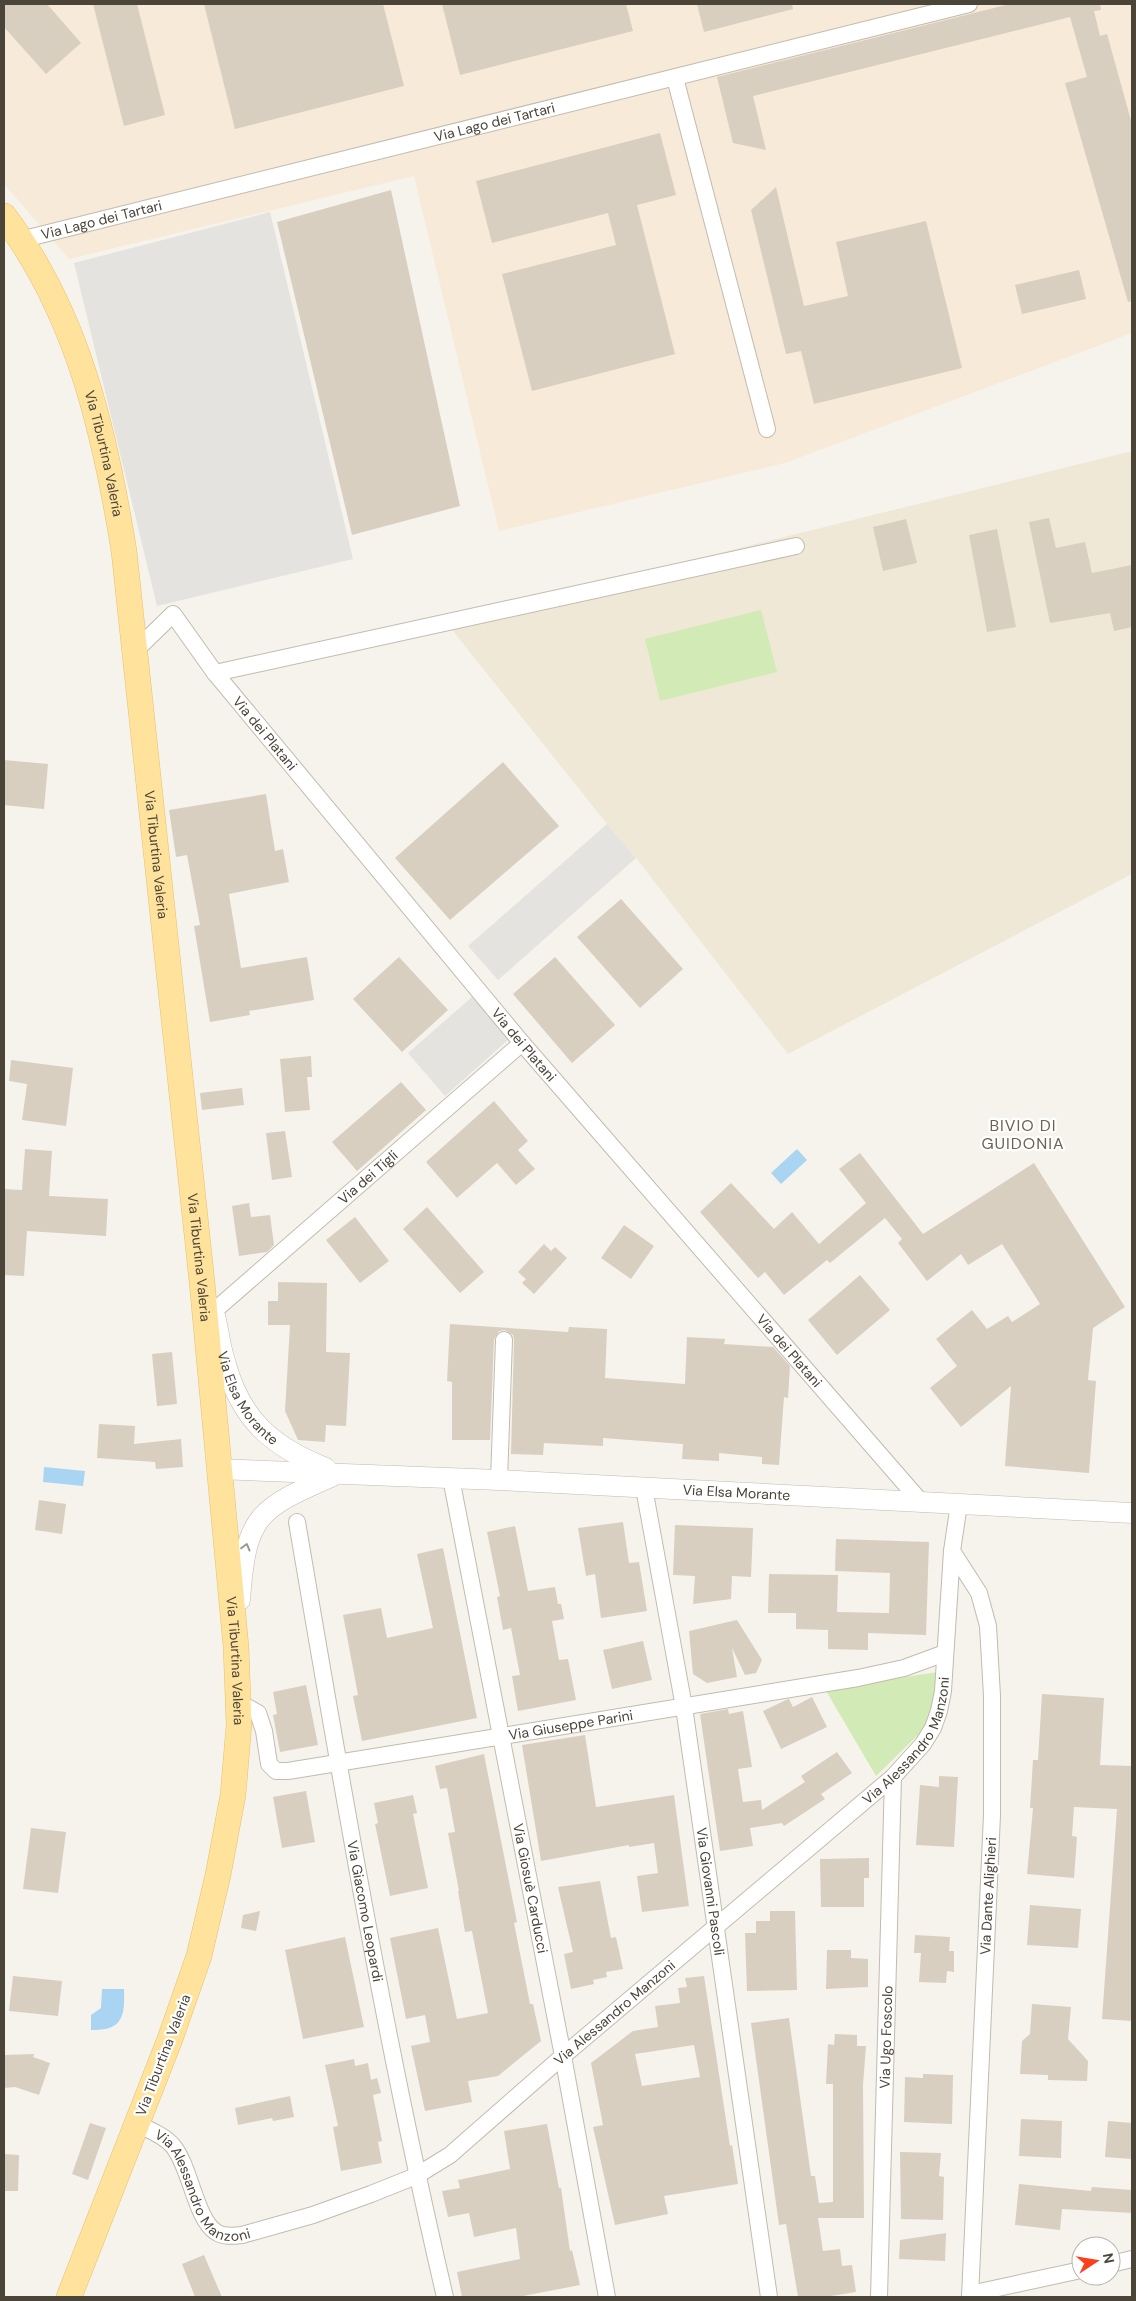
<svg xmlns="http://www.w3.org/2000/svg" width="1136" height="2301" font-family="'DM Sans',sans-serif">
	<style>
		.commercial { fill: #f7ead8 }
		.education { fill: #efe8d6 }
		.green { fill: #d2eab5 }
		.parking { fill: #e5e3e0 }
		.water { fill: #a9d4f2 }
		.building { fill: #d8cfc1; fill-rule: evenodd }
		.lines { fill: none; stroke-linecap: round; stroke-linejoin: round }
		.minor-casing { stroke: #c2bbae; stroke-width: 18 }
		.tertiary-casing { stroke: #c2bbae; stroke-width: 21 }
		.primary-casing { stroke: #e6c16a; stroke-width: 26 }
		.minor { stroke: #fff; stroke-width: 16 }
		.tertiary { stroke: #fff; stroke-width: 20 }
		.primary { stroke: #ffe39c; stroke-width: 25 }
		.oneway { stroke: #9c9892 }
		.labels { text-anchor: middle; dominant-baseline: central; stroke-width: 4.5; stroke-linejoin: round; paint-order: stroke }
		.street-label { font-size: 14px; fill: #4b4439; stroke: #fff }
		.quarter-label { font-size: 16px; letter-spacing: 1px; fill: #6e6250; stroke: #fff }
	</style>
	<rect width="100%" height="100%" fill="#f6f3ec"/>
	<polygon class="commercial" points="4,4 1132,4 1132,333 785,463 499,531 414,176 69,259 4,184"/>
	<polygon class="education" points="1132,451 1132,874 788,1054 636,858 607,824 445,621"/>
	<g class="green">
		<polygon points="761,610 777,672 660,701 645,639"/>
		<polygon points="938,1672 930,1717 923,1730 876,1776 825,1689"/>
	</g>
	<g class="parking">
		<polygon points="270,212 353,559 157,606 74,263"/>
		<polygon points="607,824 636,858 498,980 468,946"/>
		<polygon points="472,997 509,1039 445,1096 408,1053"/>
	</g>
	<g class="water">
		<polygon points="797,1149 807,1160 781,1184 771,1173"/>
		<polygon points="44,1467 85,1471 83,1486 43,1482"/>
		<path d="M 102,1989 L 124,1989 C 125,2016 123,2031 91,2030 L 91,2015 L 101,2008 Z"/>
	</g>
	<g class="building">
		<polygon points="4,4 47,4 81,43 46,74 4,27"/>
		<polygon points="93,4 137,4 165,115 124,126"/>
		<polygon points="204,4 383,4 404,86 235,129"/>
		<polygon points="442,4 626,4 633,31 460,75"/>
		<polygon points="697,4 792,4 793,9 704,32"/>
		<polygon points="1010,4 1100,4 1101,10 1094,11 1100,36 1107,34 1132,124 1132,301 1128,302 1065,83 1087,77 1070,17 753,96 766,150 733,143 717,77"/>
		<polygon points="660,133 676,195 637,205 675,354 532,391 502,274 616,245 608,213 492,243 476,181"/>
		<polygon points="776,187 804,306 848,296 836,242 926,221 962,368 814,404 801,351 786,354 751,210"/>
		<polygon points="391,190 460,506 352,535 277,222"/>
		<polygon points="1079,270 1086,299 1022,314 1015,285"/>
		<polygon points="1049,518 1056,548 1085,542 1092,573 1132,565 1132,627 1114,631 1110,613 1050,623 1029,522"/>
		<polygon points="906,519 917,563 883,571 873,527"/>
		<polygon points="997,529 1016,627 987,632 969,535"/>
		<polygon points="4,760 48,764 44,809 4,805"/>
		<polygon points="503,762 559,826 450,920 395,858"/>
		<polygon points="266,794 275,851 283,849 289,882 229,894 241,968 307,957 314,1000 249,1011 250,1015 210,1022 194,926 200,925 187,855 176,857 169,810"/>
		<polygon points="621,899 683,969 640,1008 577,937"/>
		<polygon points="399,957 448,1010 402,1052 353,999"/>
		<polygon points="555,957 615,1025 572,1063 513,994"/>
		<polygon points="311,1056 312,1077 307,1077 310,1110 285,1112 280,1059"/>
		<polygon points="11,1060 73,1068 66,1126 22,1120 27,1084 9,1081"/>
		<polygon points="401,1082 426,1110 357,1171 332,1142"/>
		<polygon points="242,1088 244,1105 202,1110 200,1093"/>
		<polygon points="494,1101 528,1141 518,1150 535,1169 516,1185 497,1163 457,1198 426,1162"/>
		<polygon points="285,1131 292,1177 272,1180 266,1133"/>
		<polygon points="25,1149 52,1151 49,1196 108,1199 106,1236 27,1231 24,1276 4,1275 4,1189 22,1190"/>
		<polygon points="860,1153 923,1234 1034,1163 1125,1307 1093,1328 1088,1380 1096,1381 1089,1473 1005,1466 1011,1386 961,1427 930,1388 957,1366 936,1339 972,1310 987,1329 1008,1316 1012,1322 1040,1304 1002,1244 968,1265 961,1254 927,1281 898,1243 902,1239 885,1218 830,1263 827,1260 784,1295 765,1272 758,1278 700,1212 731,1183 774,1229 792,1212 819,1244 866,1203 839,1169"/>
		<polygon points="249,1203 251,1217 270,1215 274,1245 267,1252 239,1256 232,1206"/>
		<polygon points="427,1207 484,1272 460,1293 403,1229"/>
		<polygon points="355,1217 389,1261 360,1283 326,1240"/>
		<polygon points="624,1225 654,1246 631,1279 601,1258"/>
		<polygon points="544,1244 551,1251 555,1247 567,1258 534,1294 522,1283 526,1279 518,1272"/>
		<polygon points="860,1275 890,1310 837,1355 808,1320"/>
		<polygon points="278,1282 327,1283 326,1352 350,1353 346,1426 326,1425 325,1442 298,1440 285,1411 290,1325 268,1325 268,1301 278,1301"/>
		<polygon points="450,1324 568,1332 569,1327 607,1329 605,1378 685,1384 687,1337 725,1339 724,1344 773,1347 790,1366 788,1398 784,1397 779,1465 762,1464 762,1457 719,1453 719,1461 682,1459 683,1444 603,1438 603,1446 544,1443 543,1455 511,1454 514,1340 513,1335 505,1330 499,1331 494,1340 490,1440 452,1440 452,1382 447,1381"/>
		<polygon points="172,1352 177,1404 157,1406 152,1354"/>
		<polygon points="99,1424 135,1426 134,1444 181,1439 183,1467 156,1469 155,1462 97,1458"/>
		<polygon points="39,1500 66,1504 62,1534 35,1530"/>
		<polygon points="623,1522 629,1563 639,1562 647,1611 601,1618 595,1574 586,1576 578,1528"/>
		<polygon points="675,1525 753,1528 751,1577 732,1576 731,1599 693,1604 695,1576 673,1575"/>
		<polygon points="515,1526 528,1591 555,1587 558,1604 561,1604 564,1619 552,1621 559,1660 568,1659 576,1700 518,1711 512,1676 520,1675 511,1628 503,1630 497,1597 500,1596 487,1532"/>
		<polygon points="836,1539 929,1542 926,1635 868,1633 868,1650 828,1649 828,1630 796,1629 796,1613 768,1613 769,1574 838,1575 837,1612 889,1613 890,1573 835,1571"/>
		<polygon points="443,1548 477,1718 362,1741 353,1696 358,1695 343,1615 381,1608 387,1638 433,1628 417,1554"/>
		<polygon points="737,1620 762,1660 756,1673 745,1675 732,1648 737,1677 707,1683 693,1674 689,1631"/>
		<polygon points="643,1641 652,1680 612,1689 603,1650"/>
		<polygon points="306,1685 318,1745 280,1752 273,1715 277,1714 273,1692"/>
		<polygon points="1042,1694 1104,1698 1100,1765 1132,1766 1132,2021 1102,2019 1117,1809 1074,1807 1072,1836 1077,1837 1074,1878 1027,1874 1033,1808 1030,1808 1033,1760 1038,1760"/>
		<polygon points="812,1697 827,1727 781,1749 763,1711 786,1700 789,1699 793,1707"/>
		<polygon points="728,1709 729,1714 743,1711 752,1767 738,1769 743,1802 761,1800 762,1810 805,1782 801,1776 837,1752 852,1773 821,1794 825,1799 784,1826 782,1823 750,1828 753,1846 720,1851 700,1714"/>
		<polygon points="585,1735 596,1807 674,1795 689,1906 642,1912 637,1876 658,1873 654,1843 629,1847 629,1845 541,1861 522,1745"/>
		<polygon points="484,1754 517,1922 514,1923 530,2004 533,2004 541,2041 498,2076 468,2081 472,2102 425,2111 411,2046 430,2042 425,2015 406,2019 390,1938 438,1928 457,2019 488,2013 472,1931 465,1932 458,1891 459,1891 448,1833 455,1832 447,1788 440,1789 435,1766"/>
		<polygon points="939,1776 958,1777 954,1847 916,1845 920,1785 939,1787"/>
		<polygon points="306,1791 315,1842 282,1848 273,1797"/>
		<polygon points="413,1795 417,1813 413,1814 428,1888 390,1896 375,1824 378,1823 374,1803"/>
		<polygon points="31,1828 66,1832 58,1893 23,1889"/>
		<polygon points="869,1858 869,1878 864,1878 864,1907 821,1907 820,1859"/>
		<polygon points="600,1881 611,1938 616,1937 623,1969 606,1972 607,1977 593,1980 594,1984 571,1989 564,1954 573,1952 558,1887"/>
		<polygon points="1030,1905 1081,1909 1078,1948 1027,1945"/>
		<polygon points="260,1911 256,1931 241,1928 243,1915"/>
		<polygon points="770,1911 795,1911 797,1990 747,1991 745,1933 756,1933 756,1921 770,1921"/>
		<polygon points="915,1935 950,1937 949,1951 954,1951 954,1972 947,1971 946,1983 919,1982 921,1953 914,1953"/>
		<polygon points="345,1937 364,2027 303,2039 285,1950"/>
		<polygon points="827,1950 851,1950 851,1958 868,1959 868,1987 826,1989"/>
		<polygon points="13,1976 62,1981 58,2016 9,2011"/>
		<path d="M 704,1976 L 730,2146 L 732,2145 L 738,2184 L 664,2196 L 668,2214 L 615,2225 L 593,2127 L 603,2125 L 591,2063 L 633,2031 L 658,2027 L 655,2006 L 680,2003 L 678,1988 L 687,1987 L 685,1978 ZM 694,2045 L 700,2077 L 642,2086 L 635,2054 Z"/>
		<polygon points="1032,2004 1071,2007 1068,2039 1088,2061 1087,2081 1048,2080 1048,2075 1020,2074 1022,2041 1030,2034"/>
		<polygon points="789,2018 811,2176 815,2176 819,2203 833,2202 833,2084 826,2084 828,2044 834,2045 835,2034 857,2035 857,2046 866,2046 863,2085 864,2218 818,2218 823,2251 840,2249 842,2266 852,2265 856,2292 825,2297 798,2297 786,2224 779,2225 751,2023"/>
		<polygon points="34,2054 33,2057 50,2063 39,2095 15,2087 4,2088 4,2055"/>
		<polygon points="354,2059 355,2066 368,2063 371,2080 377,2078 381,2093 373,2095 382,2141 378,2142 382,2163 341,2171 333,2127 338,2126 325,2065"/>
		<polygon points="923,2074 953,2075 952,2124 904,2122 905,2077 923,2078"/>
		<polygon points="290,2096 294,2117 273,2121 272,2118 238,2125 235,2108"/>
		<polygon points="1021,2119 1062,2121 1061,2158 1019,2156"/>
		<polygon points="1108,2121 1132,2123 1132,2159 1105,2157"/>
		<polygon points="90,2123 106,2128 88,2180 72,2174"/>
		<polygon points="547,2124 559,2188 561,2188 570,2251 572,2250 580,2285 518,2297 462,2297 457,2272 520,2259 516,2228 474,2237 469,2213 448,2217 442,2191 460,2188 458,2180 510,2169 504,2131"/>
		<polygon points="900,2152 941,2153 939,2176 944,2177 943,2220 901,2219"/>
		<polygon points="4,2154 19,2155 18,2191 4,2191"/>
		<polygon points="1019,2184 1091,2191 1092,2187 1132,2190 1132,2213 1062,2209 1060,2230 1015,2225"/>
		<polygon points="946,2233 945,2261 899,2259 900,2240"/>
		<polygon points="204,2255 222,2297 195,2297 182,2264"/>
	</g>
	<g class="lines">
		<g class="minor-casing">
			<g id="minor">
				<polyline points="675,78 767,429"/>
				<path id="s1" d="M 20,240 L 969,4"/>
				<path id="s2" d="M 137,649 L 173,614 L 215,673 L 522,1043 L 921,1502"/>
				<polyline points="215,673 796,546"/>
				<path id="s3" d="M 214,1311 L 522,1043"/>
				<path id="s4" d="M 451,1478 L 563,2056 L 607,2297"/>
				<polyline points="499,1480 504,1340"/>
				<path id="s5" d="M 644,1488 L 684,1707 L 769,2297"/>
				<polyline points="959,1504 952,1551 979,1593 988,1626 992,1696 992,1815 970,2297"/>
				<path id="s6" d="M 297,1522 C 341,1781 385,2041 445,2297"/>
				<path id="s7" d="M 239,1707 L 249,1708 L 258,1713 L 264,1731 L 269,1764 L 276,1771 L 288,1771 L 858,1678 L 904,1668 L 945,1653"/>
				<path id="s8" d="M 137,2124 C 149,2130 164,2135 173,2146 C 190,2166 196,2220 216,2232 C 223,2237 233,2236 242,2235 L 313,2215 L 371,2194 L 416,2176 L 450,2155 L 563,2056 L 893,1777 L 923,1744 L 933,1728 L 939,1711 L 943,1691 L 952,1551"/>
				<polyline points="1111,2264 1132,2259"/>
				<polyline points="970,2294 1081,2270"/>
				<path id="s9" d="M 879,2297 L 893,1777"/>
			</g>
		</g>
		<g class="tertiary-casing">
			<g id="tertiary">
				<path id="s10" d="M 215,1316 C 219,1331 220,1346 225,1361 C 240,1419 272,1447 326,1468"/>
				<path id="s11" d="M 218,1469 L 499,1480 L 1132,1513"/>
				<path d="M 240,1600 C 246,1516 257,1509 333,1476"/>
			</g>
		</g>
		<g class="primary-casing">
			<g id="primary">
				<path id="s12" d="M 4,216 C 78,314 105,433 124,551 L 202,1282 L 236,1647 L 239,1725 L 233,1795 L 218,1875 L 199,1956 L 170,2039 L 69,2297"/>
			</g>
		</g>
		<use href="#minor" class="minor"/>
		<use href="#tertiary" class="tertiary"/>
		<use href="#primary" class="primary"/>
	</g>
	<defs><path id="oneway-chevron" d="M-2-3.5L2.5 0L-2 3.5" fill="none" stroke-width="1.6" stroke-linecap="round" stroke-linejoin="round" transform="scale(1.25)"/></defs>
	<use class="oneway" href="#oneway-chevron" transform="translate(246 1547) rotate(-75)"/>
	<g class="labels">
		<g class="street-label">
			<text stroke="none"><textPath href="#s1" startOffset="489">Via Lago dei Tartari</textPath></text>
			<text stroke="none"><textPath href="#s1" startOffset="84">Via Lago dei Tartari</textPath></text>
			<text stroke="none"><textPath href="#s12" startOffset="260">Via Tiburtina Valeria</textPath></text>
			<text stroke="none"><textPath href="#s2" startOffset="201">Via dei Platani</textPath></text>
			<text stroke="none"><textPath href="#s12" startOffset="665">Via Tiburtina Valeria</textPath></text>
			<text stroke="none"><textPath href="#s2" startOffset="606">Via dei Platani</textPath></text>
			<text stroke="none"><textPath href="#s3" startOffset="204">Via dei Tigli</textPath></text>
			<text stroke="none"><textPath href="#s12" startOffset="1070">Via Tiburtina Valeria</textPath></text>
			<text stroke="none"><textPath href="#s2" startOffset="1011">Via dei Platani</textPath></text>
			<text stroke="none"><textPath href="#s10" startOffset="90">Via Elsa Morante</textPath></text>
			<text stroke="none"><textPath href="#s11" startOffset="519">Via Elsa Morante</textPath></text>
			<text stroke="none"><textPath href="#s12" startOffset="1475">Via Tiburtina Valeria</textPath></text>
			<text stroke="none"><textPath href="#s7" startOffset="381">Via Giuseppe Parini</textPath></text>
			<text stroke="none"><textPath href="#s8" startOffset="1012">Via Alessandro Manzoni</textPath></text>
			<text stroke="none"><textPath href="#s4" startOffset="418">Via Giosuè Carducci</textPath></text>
			<text stroke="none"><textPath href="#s5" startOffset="409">Via Giovanni Pascoli</textPath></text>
			<text transform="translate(988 1896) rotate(-87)">Via Dante Alighieri</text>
			<text stroke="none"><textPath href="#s6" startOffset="395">Via Giacomo Leopardi</textPath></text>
			<text stroke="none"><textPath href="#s8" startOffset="608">Via Alessandro Manzoni</textPath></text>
			<text stroke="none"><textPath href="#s9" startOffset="260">Via Ugo Foscolo</textPath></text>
			<text transform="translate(163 2055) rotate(-69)">Via Tiburtina Valeria</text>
			<text stroke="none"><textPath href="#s8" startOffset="98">Via Alessandro Manzoni</textPath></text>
		</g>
		<g class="quarter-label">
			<text x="1023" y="1125">BIVIO DI<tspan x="1023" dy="18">GUIDONIA</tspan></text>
		</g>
	</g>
	<rect width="1136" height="2301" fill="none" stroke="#4b4439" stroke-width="10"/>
	<g transform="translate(1096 2261) rotate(78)"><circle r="24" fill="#ffffff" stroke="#b7b4b0"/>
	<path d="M0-4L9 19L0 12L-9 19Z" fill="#fc3f1d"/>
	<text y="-8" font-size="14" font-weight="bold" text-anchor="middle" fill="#4b4439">N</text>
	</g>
</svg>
